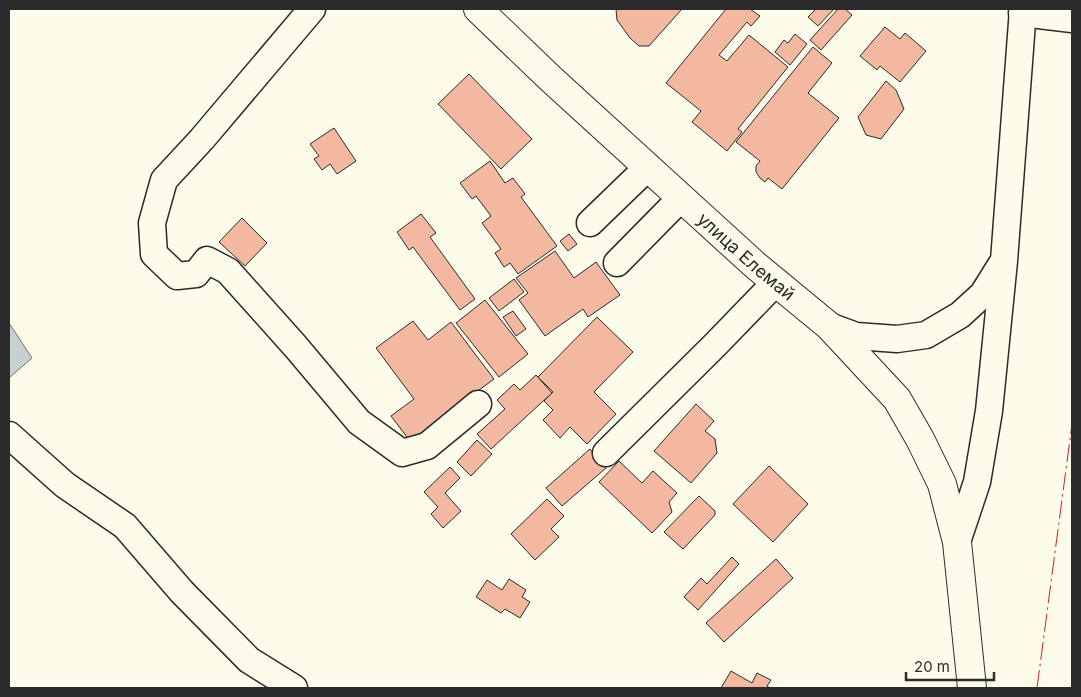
<svg xmlns="http://www.w3.org/2000/svg" width="1081" height="697" font-family="Inter,sans-serif">
	<style>
		.water { fill: #c7d0d0; stroke: #74746e }
		.building { fill: #f2b8a0; stroke: #2b2b2b }
		.lines { fill: none; stroke-linecap: round; stroke-linejoin: round }
		.street-casing { stroke: #2b2b2b; stroke-width: 29 }
		.secondary-casing { stroke: #2b2b2b; stroke-width: 30 }
		.street { stroke: #fdfbea; stroke-width: 26 }
		.secondary { stroke: #fdfbea; stroke-width: 28 }
		.power { stroke: #c62828; stroke-width: 1; stroke-dasharray: 18 4 2.5 4; stroke-linecap: butt }
		.labels { text-anchor: middle; dominant-baseline: central; stroke-width: 4; stroke-linejoin: round; paint-order: stroke }
		.street-label { font-size: 18px; fill: #2b2b2b; stroke: #fdfbea }
	</style>
	<rect width="100%" height="100%" fill="#fdfbea"/>
	<polygon class="water" points="9,323 32,358 9,378"/>
	<g class="building">
		<polygon points="616,9 682,9 649,46 639,46 630,38 617,20"/>
		<polygon points="726,9 750,9 760,16 751,26 747,22 719,55 727,61 749,35 788,67 738,129 742,132 727,151 692,122 701,111 666,83"/>
		<polygon points="816,9 834,9 818,26 808,17"/>
		<polygon points="838,9 845,9 852,15 821,50 810,40"/>
		<polygon points="885,27 900,39 905,33 926,51 900,82 880,66 877,70 860,56"/>
		<polygon points="795,34 807,44 790,65 775,52 784,40 788,43"/>
		<polygon points="813,47 832,63 808,93 839,118 782,189 768,178 765,182 760,178 756,172 756,166 760,161 736,142"/>
		<polygon points="469,74 532,139 501,169 438,104"/>
		<polygon points="886,81 896,90 904,109 881,139 866,135 858,117"/>
		<polygon points="334,128 356,161 337,174 330,164 322,170 314,159 319,156 310,144"/>
		<polygon points="490,161 505,183 513,178 525,194 521,197 557,246 518,274 510,263 504,267 495,253 501,249 482,223 491,216 476,196 472,199 460,183"/>
		<polygon points="421,214 436,233 430,237 475,299 460,310 413,247 409,250 397,232"/>
		<polygon points="242,218 267,243 245,266 219,242"/>
		<polygon points="569,234 577,244 568,251 560,241"/>
		<polygon points="555,251 574,278 596,262 620,295 588,317 583,309 545,336 519,300 528,293 516,278"/>
		<polygon points="514,279 524,292 499,311 489,298"/>
		<polygon points="485,300 528,354 499,377 456,323"/>
		<polygon points="513,311 526,329 516,336 503,317"/>
		<polygon points="597,317 633,352 594,392 616,414 587,444 570,427 560,438 543,420 553,410 544,401 553,392 538,377"/>
		<polygon points="413,321 428,340 451,322 494,379 410,441 391,416 414,399 376,348"/>
		<polygon points="536,375 552,393 491,449 477,434 505,409 497,400 514,384 520,390"/>
		<polygon points="696,404 714,421 705,431 715,439 717,453 691,483 654,451"/>
		<polygon points="477,440 492,454 471,476 457,462"/>
		<polygon points="590,449 606,468 562,506 546,488"/>
		<polygon points="619,461 642,483 653,471 677,493 669,502 672,512 652,533 599,482"/>
		<polygon points="769,466 808,504 773,542 733,504"/>
		<polygon points="450,467 460,478 445,493 461,511 443,528 431,514 438,507 424,492"/>
		<polygon points="699,496 715,511 715,515 683,549 664,532"/>
		<polygon points="547,499 564,516 551,529 559,537 535,560 511,534"/>
		<polygon points="732,557 739,564 698,610 684,597 701,578 707,584"/>
		<polygon points="776,559 793,578 724,642 706,623"/>
		<polygon points="509,579 526,590 522,597 530,602 520,618 505,609 501,613 476,597 487,580 502,590"/>
		<polygon points="731,671 752,683 757,673 771,680 767,686 770,688 721,688"/>
	</g>
	<g class="lines">
		<g class="street-casing">
			<g id="street">
				<polyline points="312,9 202,139 164,180 152,223 154,254 177,276 196,274 207,260 228,271 296,347 359,422 402,453 427,446 478,404"/>
				<polyline points="1022,13 1072,19"/>
				<polyline points="590,223 648,167"/>
				<polyline points="617,263 681,198"/>
				<polyline points="829,326 856,336 897,339 926,335 960,315 983,294 1001,265"/>
				<polyline points="9,435 65,485 125,526 182,592 249,660 294,688"/>
				<polyline points="606,453 715,345 776,282"/>
				<polyline points="957,542 977,482 989,411 1004,261 1023,9"/>
			</g>
		</g>
		<g class="secondary-casing">
			<g id="secondary">
				<path id="s1" d="M 478,9 L 551,79 L 755,265 L 829,326 L 897,399 L 920,439 L 942,484 L 957,542 L 972,688"/>
			</g>
		</g>
		<use href="#street" class="street"/>
		<use href="#secondary" class="secondary"/>
		<polyline class="power" points="1037,688 1072,424"/>
	</g>
	<g class="labels">
		<g class="street-label">
			<text stroke="none"><textPath href="#s1" startOffset="365">улица Елемай</textPath></text>
		</g>
	</g>
	<rect width="1081" height="697" fill="none" stroke="#2b2b2b" stroke-width="20"/>
	<path d="M906 672v8h88v-8" fill="none" stroke="#2b2b2b" stroke-width="2.5"/>
	<text x="914" y="672" font-size="15" fill="#2b2b2b" stroke="#fdfbea" stroke-width="4" paint-order="stroke">20 m</text>
</svg>
